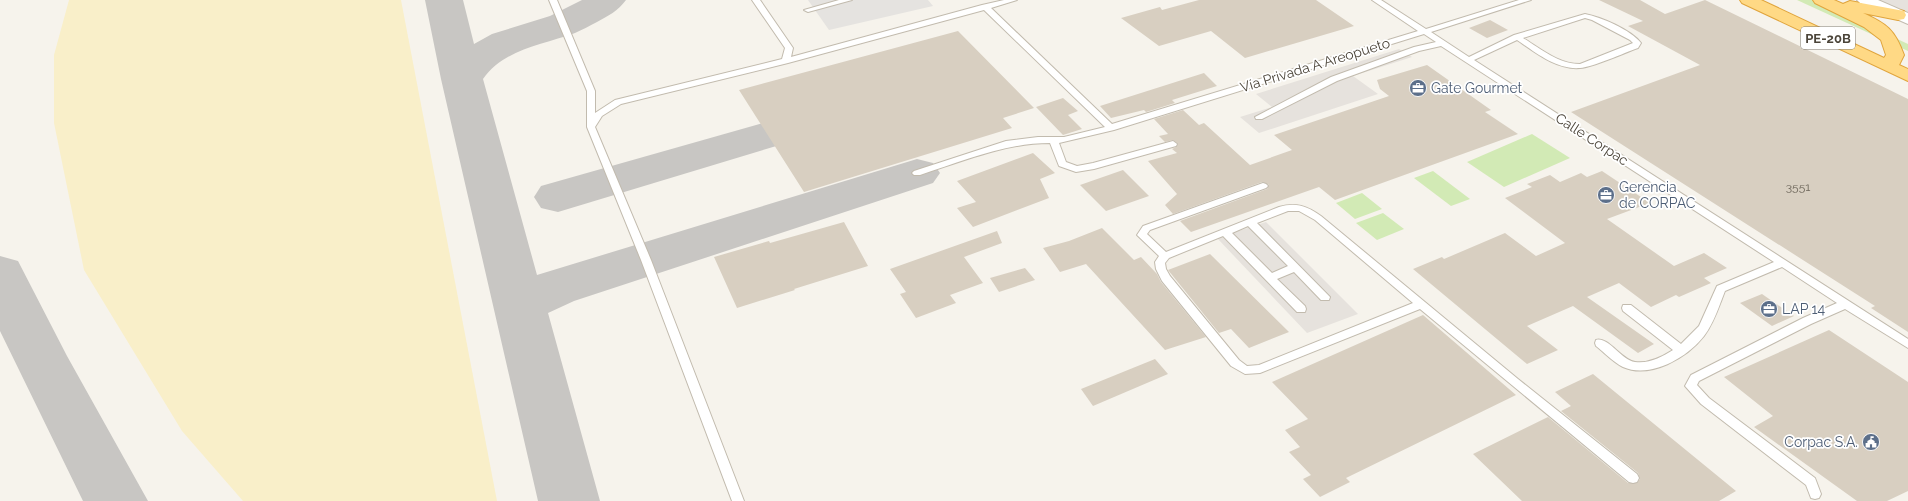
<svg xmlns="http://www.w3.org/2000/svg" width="1908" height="501" font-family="Raleway,sans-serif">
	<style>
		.industrial { fill: #e6e2dd }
		.green { fill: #d2eab5 }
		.sand { fill: #f9efc9 }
		.parking { fill: #e5e3e0 }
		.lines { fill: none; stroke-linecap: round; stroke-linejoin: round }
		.taxiway { fill: #c8c6c3; fill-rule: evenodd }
		.building { fill: #d8cfc1 }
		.service-casing { stroke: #c2bbae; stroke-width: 2 }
		.minor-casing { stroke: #c2bbae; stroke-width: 2 }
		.trunk-casing { stroke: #e0a43c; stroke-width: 2 }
		.service { fill: #fff; fill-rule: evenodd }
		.minor { fill: #fff; fill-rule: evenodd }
		.trunk { fill: #ffd985; fill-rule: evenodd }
		.labels { text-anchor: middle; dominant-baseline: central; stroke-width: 3.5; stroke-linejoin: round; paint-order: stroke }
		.number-label { font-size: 12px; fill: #6e675b }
		.shield { fill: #fff; stroke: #817c74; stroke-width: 1 }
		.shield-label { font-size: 13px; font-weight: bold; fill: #4b4439 }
		.street-label { font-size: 14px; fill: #4b4439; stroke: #fff }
		.service-label { font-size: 14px; fill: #4e5e75; stroke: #fff; text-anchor: start }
	</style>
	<rect width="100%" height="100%" fill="#f6f3ec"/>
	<g class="industrial">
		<polygon points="1869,0 1908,0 1908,17"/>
		<polygon points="1399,49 1412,57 1353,76 1378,94 1259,133 1240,117 1272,107 1256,94"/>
		<polygon points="1266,222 1358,314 1307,333 1217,238"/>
	</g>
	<g class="green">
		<polygon points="1797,0 1813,0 1908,44 1908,51"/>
		<polygon points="1532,134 1570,158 1504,187 1467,162"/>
		<polygon points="1433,171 1470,199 1451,206 1414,178"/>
		<polygon points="1362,193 1382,209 1355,219 1336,203"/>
		<polygon points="1383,213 1404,229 1377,240 1356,223"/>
	</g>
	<polygon class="sand" points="69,0 401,0 497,501 243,501 182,431 84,270 54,123 54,55"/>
	<polygon class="parking" points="808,0 928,0 933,6 829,30"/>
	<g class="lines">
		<g class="taxiway">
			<path d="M 425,0 L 463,0 L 474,44 L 492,34 L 550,16 L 582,0 L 626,0 C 618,11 608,16 597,22 C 589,26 582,30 575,33 C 542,45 504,49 483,79 L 537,275 L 917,159 L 933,163 L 940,173 L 933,183 L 574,301 L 548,313 L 600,501 L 538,501 L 441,79 Z"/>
			<polygon points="767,122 783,126 789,135 783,144 558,212 541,208 534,197 541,186"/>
			<polygon points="0,256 18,261 67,356 148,501 83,501 0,331"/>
		</g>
	</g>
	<g class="building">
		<polygon points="1199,0 1316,0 1354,26 1245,58 1211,31 1159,46 1121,18 1160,7 1162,10"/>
		<polygon points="1599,0 1640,0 1665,14 1705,0 1908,99 1908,332 1871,308 1875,306 1571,112 1700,65 1628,26 1643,21"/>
		<polygon points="1490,20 1508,30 1487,38 1469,28"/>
		<polygon points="958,31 1034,108 1003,118 1012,128 804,192 739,90"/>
		<polygon points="1427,65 1491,110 1485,112 1518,134 1335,200 1319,187 1191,232 1180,221 1267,189 1269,185 1262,182 1173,214 1165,205 1177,194 1148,161 1177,153 1172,149 1176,147 1178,144 1173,140 1165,142 1159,136 1168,134 1154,119 1183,110 1199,125 1204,123 1250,165 1292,150 1274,135 1389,96 1380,89 1377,80"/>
		<polygon points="1204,73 1217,86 1172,100 1175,103 1146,112 1144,110 1111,118 1100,106"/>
		<polygon points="1063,98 1078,111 1068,115 1082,129 1063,135 1036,107"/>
		<polygon points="1033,153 1055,173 1040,179 1049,198 973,227 957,208 976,202 957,181"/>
		<polygon points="1123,170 1149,196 1106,211 1080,185"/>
		<polygon points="1602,171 1650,203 1607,219 1674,266 1704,253 1727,268 1704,278 1711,283 1679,297 1676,295 1651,307 1619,283 1587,297 1654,344 1638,353 1573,306 1527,326 1558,350 1527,364 1413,269 1442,257 1444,259 1505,233 1536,256 1565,243 1505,198 1532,187 1527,184 1550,175 1560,182 1581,173 1587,177"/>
		<polygon points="844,222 868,266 794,289 795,290 737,308 714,257 769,241 770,243"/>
		<polygon points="1102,228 1134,260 1141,257 1157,274 1161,282 1206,337 1165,350 1086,264 1060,272 1043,248 1069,241"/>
		<polygon points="997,231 1002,243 964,257 983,283 950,295 956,303 916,318 900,294 906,292 890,269"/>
		<polygon points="1210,254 1289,332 1249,348 1231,329 1219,333 1168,270"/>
		<polygon points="1025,268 1035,280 999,292 990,278"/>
		<polygon points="1762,294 1794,316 1772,326 1740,303"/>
		<polygon points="1423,315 1516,395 1346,478 1350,482 1320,497 1303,479 1311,475 1289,452 1300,447 1285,430 1308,419 1272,382"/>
		<polygon points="1829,330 1908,382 1908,491 1887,501 1857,501 1754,427 1773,416 1724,377"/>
		<polygon points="1155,359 1168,374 1093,406 1081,389"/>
		<polygon points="1593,374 1736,491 1719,501 1522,501 1473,454 1548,417 1628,483 1637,483 1640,479 1638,473 1561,411 1571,406 1555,392"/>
	</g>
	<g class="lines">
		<g class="service-casing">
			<g id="service">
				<path d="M 549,0 L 557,0 L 595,91 L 595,113 L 615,100 L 782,59 L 785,48 L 752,0 L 760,0 L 793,48 L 791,57 L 982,5 L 1004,0 L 1017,0 L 991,8 L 1112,124 L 1418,31 L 1372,0 L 1381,0 L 1426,29 L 1519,0 L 1531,0 L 1431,32 L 1469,57 L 1514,35 L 1585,14 C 1601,17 1631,30 1641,43 L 1638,48 C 1624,53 1593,67 1580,68 C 1556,70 1535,52 1517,40 L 1474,60 L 1908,339 L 1908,348 L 1845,309 L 1811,324 L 1699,381 L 1697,385 L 1709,398 L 1815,478 L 1821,494 L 1819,498 L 1815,499 L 1811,498 L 1806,485 L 1701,404 L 1685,386 L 1691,375 L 1803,318 L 1837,303 L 1782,267 L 1725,291 C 1719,306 1714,323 1704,336 C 1687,358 1650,379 1623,367 C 1613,362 1605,353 1596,346 L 1595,343 L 1596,340 C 1608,336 1621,360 1635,362 C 1649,364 1662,357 1673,350 L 1623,311 L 1622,308 L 1623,305 L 1631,305 L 1681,344 L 1699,326 L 1717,286 L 1774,262 L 1441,46 L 1419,51 L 1337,81 L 1262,119 L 1256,119 L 1255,117 L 1331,77 L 1414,47 L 1436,42 L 1424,34 L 1114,130 L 1059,143 L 1066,162 L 1077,166 L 1093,163 L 1173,141 L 1177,144 L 1176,146 L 1094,169 L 1076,172 L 1059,166 L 1050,143 C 1005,143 963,161 920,175 L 914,175 L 912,173 L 914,171 L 1006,141 L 1038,137 L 1064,137 L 1105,127 L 984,10 L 788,63 L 621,104 L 602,116 L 595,127 L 651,260 L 744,501 L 732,501 L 641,260 L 587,127 L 587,91 ZM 1585,18 L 1592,20 L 1630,40 L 1633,43 L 1580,64 C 1558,64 1541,49 1523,38 Z"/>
				<polygon points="839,0 852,0 808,12 804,10"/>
				<path d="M 1263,183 L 1266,184 L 1268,186 L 1266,188 L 1150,230 L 1147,234 L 1166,252 L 1279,207 C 1296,202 1307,206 1321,216 L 1518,379 L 1637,474 L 1639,478 L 1637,482 L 1633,483 L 1629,482 L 1420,309 L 1260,373 L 1245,374 L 1231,366 L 1162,281 L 1156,269 L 1155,262 L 1159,256 L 1137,235 L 1143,226 ZM 1288,211 L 1299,211 L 1315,220 L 1413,303 L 1259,365 L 1247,366 L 1239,360 L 1170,276 L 1166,269 L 1165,263 L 1169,258 L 1223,236 L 1297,312 L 1305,312 L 1306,309 L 1305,306 L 1277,279 L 1294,272 L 1321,300 L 1329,300 L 1330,297 L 1257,223 ZM 1248,226 L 1288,266 L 1272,273 L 1232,233 Z"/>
			</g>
		</g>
		<g class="minor-casing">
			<polygon id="minor" points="1857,0 1878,0 1908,13 1908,24 1860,3"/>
		</g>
		<g class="trunk-casing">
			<path id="trunk" d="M 1740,0 L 1761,0 L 1884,58 L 1886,55 L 1881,40 L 1864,27 L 1815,3 L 1813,0 L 1834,0 L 1843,4 L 1850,1 L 1904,11 L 1906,15 L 1904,19 L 1898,20 L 1863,13 C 1887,24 1895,30 1904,55 L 1899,65 L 1908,69 L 1908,81 L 1742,3 Z"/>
		</g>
		<use href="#service" class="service"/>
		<use href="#minor" class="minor"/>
		<use href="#trunk" class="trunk"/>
	</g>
	<defs>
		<g id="office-disc" transform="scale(0.9)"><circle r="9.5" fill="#5c6f8a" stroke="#fff"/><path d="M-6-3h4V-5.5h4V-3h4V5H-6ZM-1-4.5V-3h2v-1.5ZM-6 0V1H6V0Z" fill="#fff"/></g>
		<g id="civic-disc" transform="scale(0.9)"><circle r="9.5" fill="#5c6f8a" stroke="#fff"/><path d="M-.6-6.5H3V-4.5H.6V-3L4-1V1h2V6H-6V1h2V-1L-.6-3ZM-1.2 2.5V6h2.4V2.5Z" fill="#fff"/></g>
	</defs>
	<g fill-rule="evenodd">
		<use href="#office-disc" x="1418" y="88"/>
		<use href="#office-disc" x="1606" y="195"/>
		<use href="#office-disc" x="1769" y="309"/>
		<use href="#civic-disc" x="1871" y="442"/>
	</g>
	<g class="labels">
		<g class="number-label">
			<text x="1798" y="187">3551</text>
		</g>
		<rect class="shield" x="1801" y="27" width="54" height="22" rx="3"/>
		<g class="shield-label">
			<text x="1828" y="38">PE-20B</text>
		</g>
		<g class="street-label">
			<text transform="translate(1315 65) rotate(-17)">Vía Privada A Areopueto</text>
			<text transform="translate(1592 139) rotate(33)">Calle Corpac</text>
		</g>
		<g class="service-label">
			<text x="1431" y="88">Gate Gourmet</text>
			<text x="1619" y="187">Gerencia<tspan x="1619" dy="16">de CORPAC</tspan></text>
			<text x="1782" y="309">LAP 14</text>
			<text x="1858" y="442" text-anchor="end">Corpac S.A.</text>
		</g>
	</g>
</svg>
